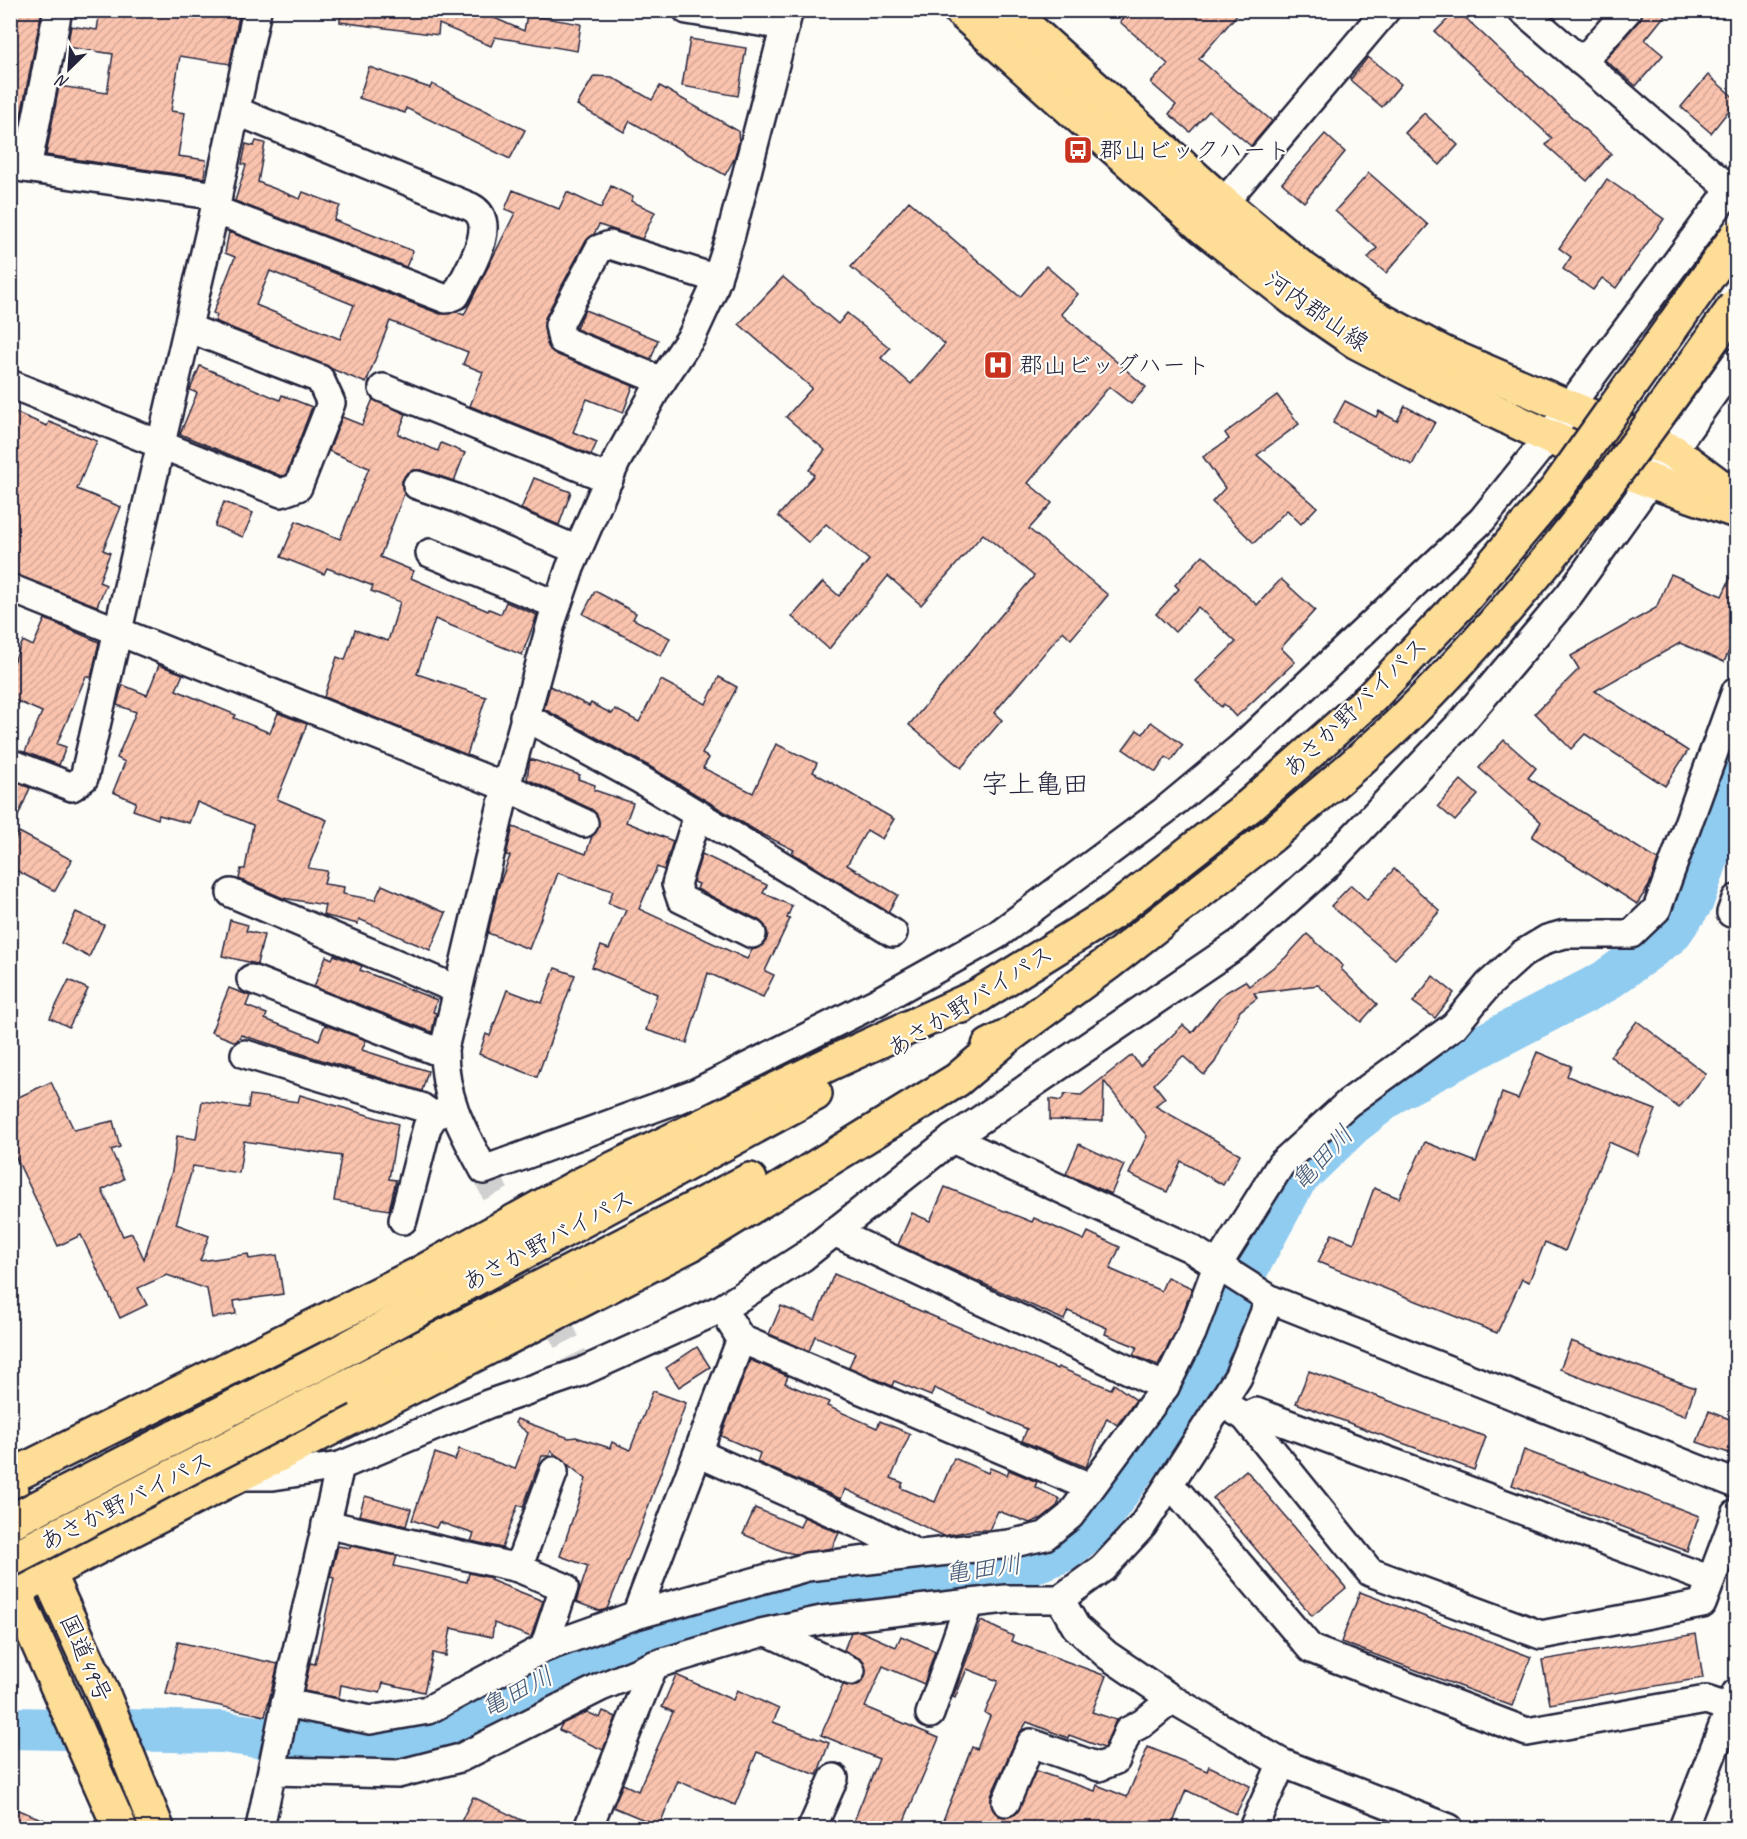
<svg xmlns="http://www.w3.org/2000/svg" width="1747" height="1839" font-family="Caveat,'Klee One',sans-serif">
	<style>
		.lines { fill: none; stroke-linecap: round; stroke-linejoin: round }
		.river { stroke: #90cbf0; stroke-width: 42 }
		.building { fill: url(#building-hatch); stroke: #22223b; stroke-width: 1.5; fill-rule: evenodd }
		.minor-tunnel { stroke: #d1d0d1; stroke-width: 27; stroke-dasharray: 27 14; stroke-linecap: butt }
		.minor-casing { stroke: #22223b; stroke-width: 32 }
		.major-casing { stroke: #22223b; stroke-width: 38 }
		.highway-casing { stroke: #22223b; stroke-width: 38 }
		.minor { stroke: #fdfcf7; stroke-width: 27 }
		.major { stroke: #fedd96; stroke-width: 33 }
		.highway { stroke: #fedd96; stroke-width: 33 }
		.highway-bridge-casing { stroke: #22223b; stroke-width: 38; stroke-linecap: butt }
		.highway-bridge { stroke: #fedd96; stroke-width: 33 }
		.labels { text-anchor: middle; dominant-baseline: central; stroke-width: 4.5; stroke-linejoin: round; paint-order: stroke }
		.poi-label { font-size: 24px; fill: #22223b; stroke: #fdfcf7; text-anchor: start }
		.street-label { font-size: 24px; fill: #22223b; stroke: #fdfcf7 }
		.water-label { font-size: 26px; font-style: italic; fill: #485d7a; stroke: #fdfcf7 }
		.quarter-label { font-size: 27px; fill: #22223b; stroke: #fdfcf7 }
	</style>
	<defs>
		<pattern id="building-hatch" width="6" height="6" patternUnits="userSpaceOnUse" patternTransform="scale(1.5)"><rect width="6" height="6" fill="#fac3ae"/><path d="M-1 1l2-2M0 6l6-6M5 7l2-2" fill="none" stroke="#d6a797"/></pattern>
	</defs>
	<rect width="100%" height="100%" fill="#fdfcf7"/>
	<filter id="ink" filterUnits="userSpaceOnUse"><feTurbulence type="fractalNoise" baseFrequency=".0167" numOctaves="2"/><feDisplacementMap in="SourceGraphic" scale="12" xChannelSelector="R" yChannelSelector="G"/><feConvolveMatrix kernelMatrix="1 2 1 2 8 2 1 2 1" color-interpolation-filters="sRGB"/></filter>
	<g filter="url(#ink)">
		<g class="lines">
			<polyline class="river" points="10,1728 222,1732 257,1737 352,1742 438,1733 586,1656 731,1611 791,1595 864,1583 1019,1568 1064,1551 1096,1524 1192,1387 1220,1331 1236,1290 1296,1179 1353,1124 1398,1089 1604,982 1670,934 1693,901 1736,776"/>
		</g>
		<g class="building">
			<polygon points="10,10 42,10 14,151 10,151"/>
			<polygon points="100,10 240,10 230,64 180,56 171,111 185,113 178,156 206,160 204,178 46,155 59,86 107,93 113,54 67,47 71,26 97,30"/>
			<polygon points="340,10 476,10 524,31 527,15 581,24 577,51 495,37 491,46 439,24 438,35 340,22"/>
			<polygon points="1129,10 1241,10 1199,59 1272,121 1251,146 1209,111 1190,132 1169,114 1176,105 1151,83 1168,64 1120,22"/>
			<polygon points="1457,10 1611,154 1587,181 1546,145 1552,138 1435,32"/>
			<polygon points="1643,10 1669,10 1645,40 1663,55 1636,86 1605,60 1640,20"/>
			<polygon points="690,39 746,48 738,96 682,86"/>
			<polygon points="1368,57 1401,84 1382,107 1350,80"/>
			<polygon points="369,67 430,88 432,84 525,130 510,159 406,108 405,113 359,98"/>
			<polygon points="1708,75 1737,100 1711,133 1681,107"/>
			<polygon points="594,76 612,77 652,100 660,86 738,131 739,142 734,159 725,175 630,121 624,132 577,105"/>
			<polygon points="1424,113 1458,145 1440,165 1405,133"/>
			<polygon points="1325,134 1345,152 1304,202 1282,183"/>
			<polygon points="256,141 265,143 258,182 300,199 303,192 340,206 334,220 413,251 406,267 235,201 246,165 242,164 246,144 254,146"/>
			<polygon points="1369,173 1428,225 1386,273 1368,258 1377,248 1335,211"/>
			<polygon points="1607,179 1664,219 1616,288 1602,278 1593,290 1563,269 1571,257 1559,248"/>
			<path d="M 611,186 L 633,197 L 631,201 L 655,212 L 642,239 L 599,225 L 594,234 L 585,242 L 545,318 L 544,327 L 547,344 L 556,354 L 633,386 L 623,413 L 587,399 L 573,432 L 597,442 L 591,455 L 470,406 L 483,372 L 463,364 L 468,352 L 390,321 L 366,383 L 215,321 L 217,315 L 213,313 L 235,257 L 225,253 L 229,232 L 440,314 L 457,312 L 464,315 L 515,213 L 505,209 L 513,190 L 559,209 L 567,192 L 601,208 ZM 270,271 L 354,305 L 340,339 L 256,305 Z"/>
			<polygon points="909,201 1020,297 1046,266 1078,294 1061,314 1146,387 1131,404 1109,387 1028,483 1052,503 1029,529 1108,595 1071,639 1063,631 994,713 1002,720 961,768 909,725 1034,576 983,534 921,605 888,576 829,649 792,617 823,582 839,596 869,560 826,524 809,543 778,516 814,475 809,470 825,450 786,417 812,388 739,324 783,277 838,324 847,313 890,348 881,358 911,384 945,344 851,267"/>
			<polygon points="585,310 658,340 651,359 576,329"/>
			<polygon points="200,366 280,400 282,395 312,407 286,475 281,476 180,434 197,393 190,390"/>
			<polygon points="1277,395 1299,424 1257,455 1317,507 1301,524 1287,510 1254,543 1212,502 1225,488 1203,457 1229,439 1225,433"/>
			<polygon points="373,399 406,414 398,434 438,451 441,443 465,453 454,481 421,470 413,470 406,474 402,481 404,494 380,557 414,571 411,578 488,611 489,609 501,614 506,602 537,615 522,655 435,619 417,674 486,697 467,755 324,697 337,657 345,660 355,630 388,641 400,602 371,591 373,586 327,568 324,574 281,557 296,521 340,539 369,468 329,451 342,417 362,425"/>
			<polygon points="1345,401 1376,417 1379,411 1397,421 1405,406 1435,422 1412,465 1333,423"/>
			<polygon points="10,410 47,426 49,422 97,441 77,489 121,507 103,550 110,553 99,582 106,585 97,606 10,573"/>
			<polygon points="534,478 571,492 559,525 521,509"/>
			<polygon points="224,502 253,513 243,537 215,526"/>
			<polygon points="1203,555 1257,605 1281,579 1315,610 1281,648 1295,662 1236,717 1224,704 1221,707 1196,681 1236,642 1198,607 1175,632 1156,614 1179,589 1175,585"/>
			<polygon points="1737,564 1737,633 1724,662 1680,643 1595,691 1688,751 1665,786 1585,734 1571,749 1535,713 1579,669 1571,656 1656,608 1671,574 1722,596"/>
			<polygon points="595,591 636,613 633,619 670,638 661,656 583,614"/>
			<polygon points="45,619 99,642 91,678 86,676 57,744 66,747 59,765 25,752 42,712 10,698 10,670 23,641 33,646"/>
			<polygon points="159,665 183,674 176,690 236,715 234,718 270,733 278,713 307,724 277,799 327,820 308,868 327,871 324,884 344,887 343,894 375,900 382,885 446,913 430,950 359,919 358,924 323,915 325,905 283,898 239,879 241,869 245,869 253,825 197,802 189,823 159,815 158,819 133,810 136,802 113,792 125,762 117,758 136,712 117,705 120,693 123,685 147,695"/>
			<polygon points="719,677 737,687 702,754 709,758 703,768 753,793 776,744 817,763 813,772 894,819 882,839 867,830 847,865 898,895 888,912 792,853 794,850 758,832 649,766 544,709 550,686 589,706 591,703 612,714 615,709 639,722 661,680 706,704"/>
			<polygon points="1151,722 1183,745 1171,761 1166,757 1156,772 1123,749 1137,730 1143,734"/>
			<polygon points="1504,740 1536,768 1528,778 1658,860 1649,886 1637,904 1532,837 1541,822 1479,768"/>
			<polygon points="530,759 580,775 578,779 595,785 594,790 633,803 626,822 673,841 664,870 657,867 639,909 747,959 752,950 760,947 766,941 768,934 765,926 759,920 697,889 699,884 693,882 702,854 767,885 763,893 792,906 787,918 790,919 765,971 774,975 763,997 708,973 687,1043 646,1030 657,994 592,967 601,946 609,949 626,910 608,903 613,891 558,873 529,949 488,933 498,888 510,856 506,855 513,827 586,854 592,836 598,829 597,814 591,809 527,779"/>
			<polygon points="1461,780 1478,795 1455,821 1438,806"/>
			<polygon points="13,781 30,788 11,833 10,786"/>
			<polygon points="19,832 72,860 55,891 10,867 10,848"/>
			<polygon points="1394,869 1440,911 1395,959 1331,906 1351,885 1367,900"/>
			<polygon points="76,912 104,925 89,957 61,943"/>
			<polygon points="230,920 248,925 246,931 264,935 257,964 222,956"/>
			<polygon points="1307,934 1343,966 1341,969 1377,1004 1361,1022 1318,985 1254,993 1257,998 1240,1011 1215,1062 1204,1075 1183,1056 1154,1084 1165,1098 1155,1106 1240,1154 1223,1185 1181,1161 1167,1192 1129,1174 1147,1136 1104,1081 1103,1121 1050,1120 1050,1099 1061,1101 1065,1094 1081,1095 1132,1055 1140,1066 1183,1025 1192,1033 1223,994 1245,981 1249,986 1285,958"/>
			<polygon points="334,955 362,966 360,970 437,1000 433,1012 436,1013 432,1032 314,987 326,956 332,959"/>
			<polygon points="555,968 575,975 537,1077 479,1054 486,1034 490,1036 507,990 542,1003"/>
			<polygon points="1433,976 1454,993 1435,1018 1413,1002"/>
			<polygon points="69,980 88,989 69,1027 50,1018"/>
			<polygon points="229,988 250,996 246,1006 267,1014 265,1019 319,1040 325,1025 366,1040 362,1050 428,1071 422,1091 241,1035 236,1042 211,1032"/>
			<polygon points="1637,1021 1706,1074 1679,1108 1610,1056"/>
			<polygon points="1537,1052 1571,1066 1567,1076 1656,1110 1638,1155 1609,1142 1565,1251 1545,1242 1529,1282 1522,1279 1497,1333 1318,1262 1332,1234 1354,1243 1374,1188 1399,1198 1425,1142 1476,1162 1502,1093 1518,1099"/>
			<polygon points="51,1082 74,1130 113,1121 120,1147 111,1150 124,1179 102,1190 123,1236 132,1233 144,1259 172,1171 177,1136 196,1139 202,1101 248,1108 250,1095 298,1102 300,1095 398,1124 389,1179 396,1180 389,1210 334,1201 341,1156 244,1141 239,1173 193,1166 176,1224 209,1236 200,1261 248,1254 249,1259 277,1255 283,1294 234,1301 236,1314 212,1318 207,1289 167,1275 138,1288 147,1305 120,1318 81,1235 58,1246 10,1145 10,1101"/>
			<polygon points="1079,1144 1124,1165 1111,1194 1066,1174"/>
			<polygon points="945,1187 1032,1222 1034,1218 1084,1240 1088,1232 1120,1247 1110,1269 1161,1291 1167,1277 1192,1288 1178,1327 1158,1365 1133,1355 1137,1347 1105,1334 1107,1328 1068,1311 1064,1320 898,1245 912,1213 930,1221"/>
			<polygon points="834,1274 1057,1369 1058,1367 1111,1389 1114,1384 1136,1400 1117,1425 1107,1418 1086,1467 1022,1441 1027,1429 934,1388 931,1396 894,1381 892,1386 849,1367 855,1353 815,1336 809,1351 769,1334 781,1306 815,1320"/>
			<polygon points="1571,1341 1695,1388 1685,1416 1560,1369"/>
			<polygon points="697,1347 710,1367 679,1387 666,1368"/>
			<polygon points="750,1360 788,1376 785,1383 829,1402 827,1406 877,1428 880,1421 910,1434 891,1478 903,1483 901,1488 935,1502 954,1458 988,1473 990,1468 1007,1475 1009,1470 1037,1482 1035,1487 1060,1499 1057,1506 1042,1518 1030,1523 998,1511 989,1530 973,1530 944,1536 845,1489 841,1499 757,1462 760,1453 721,1436"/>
			<polygon points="1309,1371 1486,1437 1474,1470 1296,1403"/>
			<polygon points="653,1391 686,1403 639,1532 607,1609 600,1611 576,1602 588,1566 560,1556 586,1479 551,1451 549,1456 542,1456 523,1507 518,1505 502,1548 471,1541 474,1534 439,1522 436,1528 412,1520 435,1453 455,1460 459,1449 515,1469 528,1433 515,1423 517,1419 569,1438 576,1437 610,1448 612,1442 630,1450"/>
			<polygon points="1709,1411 1737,1422 1737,1456 1697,1442"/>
			<polygon points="1524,1450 1699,1516 1687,1551 1512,1485"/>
			<polygon points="1246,1470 1346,1588 1312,1616 1213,1498"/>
			<polygon points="365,1496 411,1509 406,1526 359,1515"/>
			<polygon points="755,1508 800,1527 804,1517 839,1533 832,1548 795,1554 782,1551 743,1534"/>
			<polygon points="338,1546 350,1548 351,1546 397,1556 394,1566 467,1582 469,1573 491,1578 490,1580 543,1601 531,1637 494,1623 492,1637 451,1628 446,1656 433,1653 424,1692 383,1683 380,1693 341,1685 339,1698 304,1691 310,1663 315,1664 334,1578 330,1577"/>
			<polygon points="1360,1592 1531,1657 1512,1706 1341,1642"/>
			<polygon points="981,1621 1013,1636 1011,1641 1106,1676 1092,1712 1116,1720 1104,1748 1069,1735 1068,1738 1027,1722 1017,1737 991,1796 991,1804 999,1816 1008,1817 1016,1814 1036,1771 1095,1791 1097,1785 1127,1797 1148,1747 1207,1771 1209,1766 1250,1786 1236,1814 1186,1790 1171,1828 940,1828 972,1747 977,1749 990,1716 985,1713 998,1681 967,1669 955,1698 953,1697"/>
			<polygon points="860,1631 896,1647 901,1636 935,1651 924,1684 883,1666 865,1707 939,1738 901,1828 851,1828 879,1759 821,1735 843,1685 853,1687 860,1684 865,1677 864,1662 844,1650 851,1632"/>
			<polygon points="1696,1634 1703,1678 1550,1704 1542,1660"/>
			<polygon points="178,1642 278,1664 265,1716 166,1694"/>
			<polygon points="676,1675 733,1700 737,1690 779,1709 773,1722 829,1743 817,1775 757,1752 735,1805 678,1781 659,1826 613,1807 623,1784 638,1791 673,1712 662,1707"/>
			<polygon points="603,1711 616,1717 603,1750 559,1730 562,1724 587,1712 600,1718"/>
			<polygon points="473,1797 538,1828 458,1828"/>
			<polygon points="10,1807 63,1827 63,1828 10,1828"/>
		</g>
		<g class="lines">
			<polyline class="minor-tunnel" points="484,1170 581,1372"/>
			<g class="minor-casing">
				<g id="minor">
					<polyline points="687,10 785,26"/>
					<path d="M 789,10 L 730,238 L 712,293 L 692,336 L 657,388 L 616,462 L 570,568 L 552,620 L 506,787 L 444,1049 C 444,1098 461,1128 484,1170 L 695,1093 L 877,1002 L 997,935 L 1164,811 L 1240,748 L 1482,520 L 1549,437 L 1569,407 L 1736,182"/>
					<polyline points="1522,10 1731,190"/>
					<polyline points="1582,62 1628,10"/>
					<polyline points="10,166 218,196"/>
					<polyline points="27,168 58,10"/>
					<path d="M 215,210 L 446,299 L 456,295 C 467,273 501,222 471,207 L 236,111"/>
					<polyline points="1210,219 1386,10"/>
					<polyline points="662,381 562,340 559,325 599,249 610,245 717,279"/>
					<polyline points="10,384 281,493 298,487 331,403 320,379 188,328"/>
					<polyline points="383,388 609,479"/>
					<polyline points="417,485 456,498 577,550"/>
					<polyline points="430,553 557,605"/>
					<polyline points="10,588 506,787 584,823"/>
					<polyline points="524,716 641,780 893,933"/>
					<polyline points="10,763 72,787 84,778 212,222 257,10"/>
					<polyline points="698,814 676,884 681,899 752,934"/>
					<polyline points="231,893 458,990"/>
					<polyline points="1731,913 1736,899"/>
					<polyline points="251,979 444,1054"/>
					<polyline points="245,1054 421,1107 434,1116"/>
					<polyline points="952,1139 1190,1248 1270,1299 1736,1484"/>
					<polyline points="403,1220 427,1127 434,1116 451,1109"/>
					<polyline points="834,1232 1165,1387"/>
					<polyline points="741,1339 1090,1487"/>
					<polyline points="1222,1403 1245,1417 1370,1572 1541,1635 1702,1604 1736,1514"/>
					<polyline points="1245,1417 1256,1412 1711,1580"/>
					<polyline points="698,1453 867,1528 917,1554"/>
					<polyline points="238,1476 273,1476 340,1466"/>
					<polyline points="1169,1486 1181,1496 1311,1649 1527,1732 1706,1700 1730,1708"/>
					<polyline points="326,1524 518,1568 564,1587 544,1648"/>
					<polyline points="518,1568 554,1471"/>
					<polyline points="1060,1599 1076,1627 1107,1655 1172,1699 1282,1763 1449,1828"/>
					<polyline points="636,1615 741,1339 731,1323"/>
					<polyline points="768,1632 851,1671"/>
					<polyline points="285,1703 370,1720 428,1710 544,1648 636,1615 807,1567 1009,1544 1045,1536 1070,1516 1165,1387 1192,1333 1217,1266 1281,1164 1348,1103 1454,1026 1489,984 1522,954 1547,939 1565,934 1631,934 1657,909 1736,691"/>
					<polyline points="930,1714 969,1603"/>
					<polyline points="273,1771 398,1774 460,1758 601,1687 654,1665 761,1633 822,1620 1006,1599 1060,1599 1103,1568 1143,1525 1238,1377 1270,1299"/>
					<polyline points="1006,1802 1031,1743 1099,1767 1116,1760 1128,1731 1143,1723 1172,1699"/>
					<polyline points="260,1828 293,1667 340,1466 488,1404 581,1372 723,1308 803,1257 952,1139 1241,942 1327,865 1461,723 1569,595 1736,362"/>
					<polyline points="588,1828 654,1665"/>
					<polyline points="812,1828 834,1778"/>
					<polyline points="1253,1828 1282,1763"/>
					<polyline points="1683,1828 1736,1693"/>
				</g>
			</g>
			<g class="major-casing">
				<g id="major">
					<polyline points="960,10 1203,227 1294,299 1355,341 1436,383 1549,437 1650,481 1736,511"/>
					<polyline points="1008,10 1223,203 1299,266 1360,309 1445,354 1674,452 1736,498"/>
				</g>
			</g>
			<g class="highway-casing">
				<g id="highway">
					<polyline points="962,1006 1112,913 1249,806"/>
					<polyline points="989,1046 1009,1036 1107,964 1271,836"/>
					<polyline points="329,1358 815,1094"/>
					<polyline points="342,1389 750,1180"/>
					<polyline points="10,1477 417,1275 584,1183 831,1063 980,995"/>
					<polyline points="10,1490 102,1692 157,1828"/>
					<polyline points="10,1580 120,1828"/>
					<polyline points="10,1592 691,1244 957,1080 1009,1036"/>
				</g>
			</g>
			<use href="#minor" class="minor"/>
			<use href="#major" class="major"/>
			<use href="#highway" class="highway"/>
			<g class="highway-bridge-casing">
				<g id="highway-bridge">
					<polyline points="1249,806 1371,698 1458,606 1556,490 1736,237"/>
					<path d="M 1271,836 C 1314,798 1360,762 1401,722 C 1529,597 1634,451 1736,305"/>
					<polyline points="10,1522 329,1358"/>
					<polyline points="10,1560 342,1389"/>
				</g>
			</g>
			<use href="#highway-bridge" class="highway-bridge"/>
		</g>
	</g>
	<defs>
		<g id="bus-square" transform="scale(1.5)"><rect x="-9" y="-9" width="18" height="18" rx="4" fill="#c8321e" stroke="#fdfcf7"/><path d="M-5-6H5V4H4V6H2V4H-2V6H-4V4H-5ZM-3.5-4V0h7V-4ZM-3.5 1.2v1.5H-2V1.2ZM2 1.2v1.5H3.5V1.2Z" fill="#fff"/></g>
		<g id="hospital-square" transform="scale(1.5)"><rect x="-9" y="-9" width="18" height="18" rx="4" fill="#c8321e" stroke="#fdfcf7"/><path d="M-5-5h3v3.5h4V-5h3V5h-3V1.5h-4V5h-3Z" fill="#fff"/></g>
	</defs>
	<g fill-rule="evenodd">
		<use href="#bus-square" x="1078" y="150"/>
		<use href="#hospital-square" x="998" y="365"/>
	</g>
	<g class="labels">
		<g class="poi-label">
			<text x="1099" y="150">郡山ビックハート</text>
			<text x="1019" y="365">郡山ビッグハート</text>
		</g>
		<g class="street-label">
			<text transform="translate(1317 311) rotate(35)">河内郡山線</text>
			<text transform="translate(1355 707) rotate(-44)">あさか野バイパス</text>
			<text transform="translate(970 1001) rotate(-32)">あさか野バイパス</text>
			<text transform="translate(548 1240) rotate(-28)">あさか野バイパス</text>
			<text transform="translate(126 1501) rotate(-27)">あさか野バイパス</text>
			<text transform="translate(86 1658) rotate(66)">国道49号</text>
		</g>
		<g class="water-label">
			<text transform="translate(1322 1158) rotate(-47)">亀田川</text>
			<text transform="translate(983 1569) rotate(-8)">亀田川</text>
			<text transform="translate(517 1692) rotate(-28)">亀田川</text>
		</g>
		<g class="quarter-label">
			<text x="1035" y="784">字上亀田</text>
		</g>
	</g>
	<rect width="1747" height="1839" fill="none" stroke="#fdfcf7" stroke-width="36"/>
	<rect x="18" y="18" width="1711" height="1803" fill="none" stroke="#22223b" stroke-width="2" filter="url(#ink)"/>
	<g transform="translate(69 69) rotate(205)" stroke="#fdfcf7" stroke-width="4.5" paint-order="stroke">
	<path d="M0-4.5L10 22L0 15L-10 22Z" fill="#22223b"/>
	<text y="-9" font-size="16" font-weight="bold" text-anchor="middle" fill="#22223b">N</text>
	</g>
</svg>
